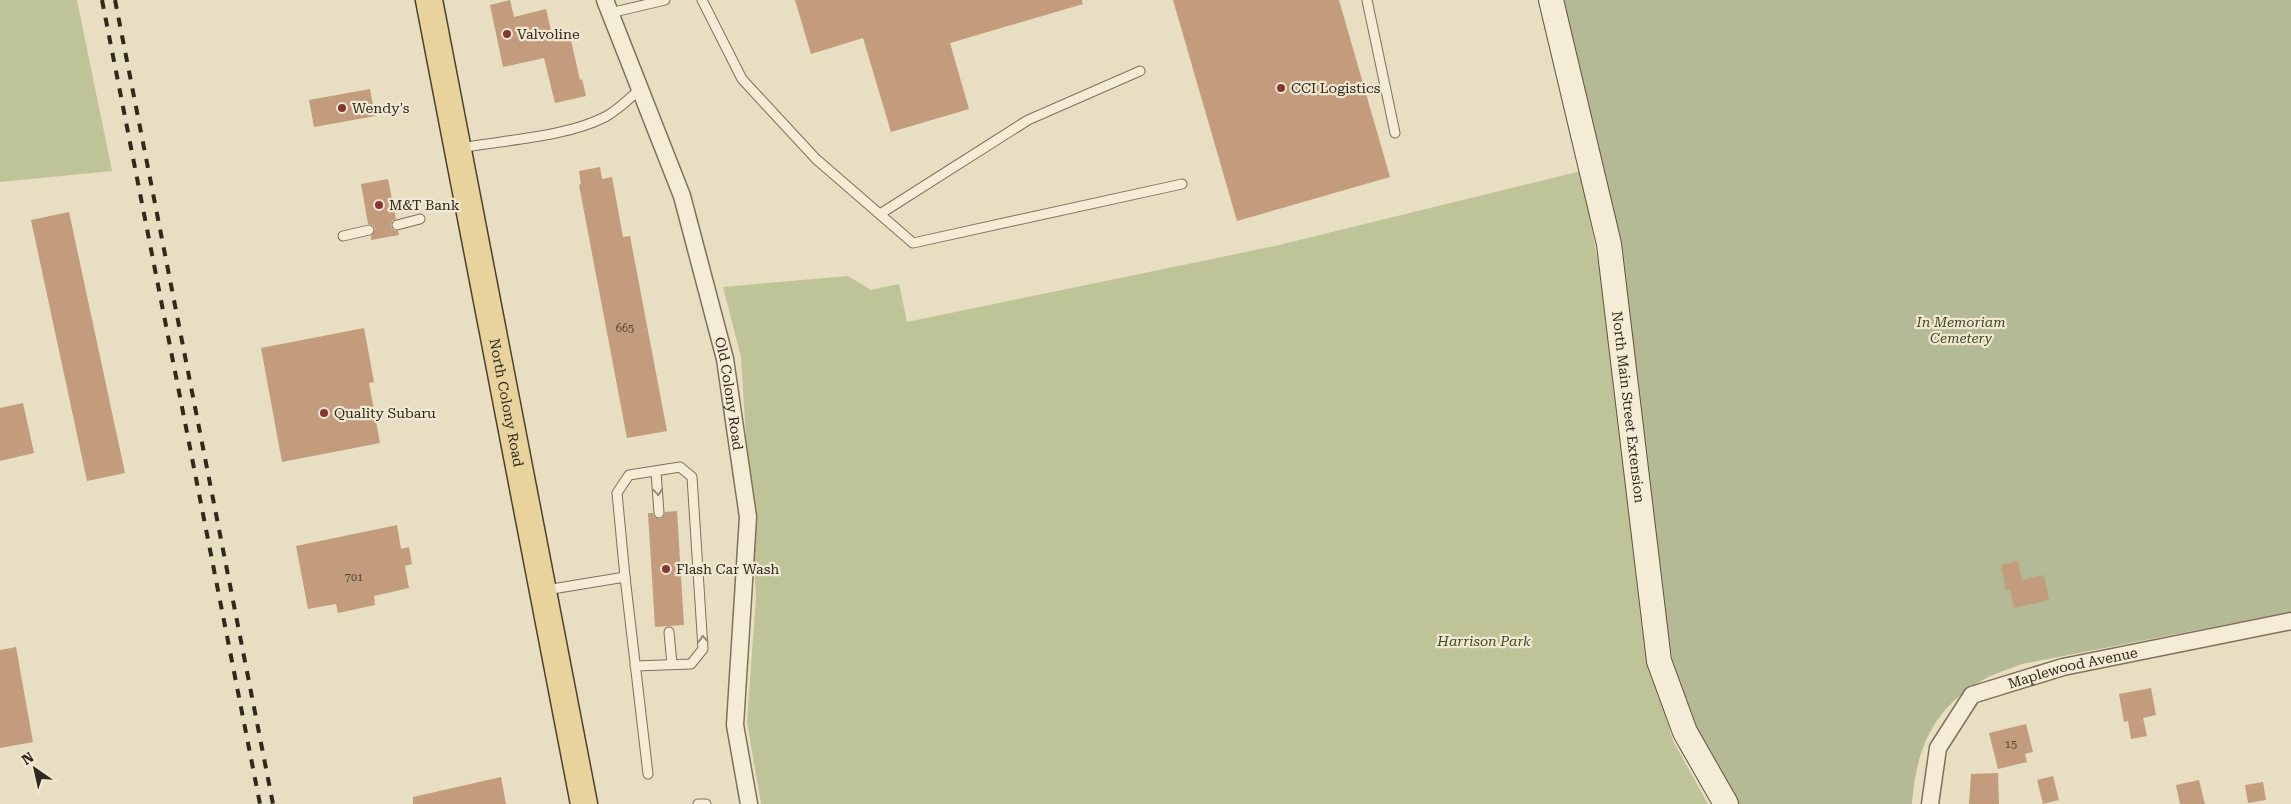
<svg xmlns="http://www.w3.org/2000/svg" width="2291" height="804" font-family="'Roboto Serif',serif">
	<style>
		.green { fill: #bec497 }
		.cemetery { fill: #b4ba96 }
		.building { fill: #c29c7c }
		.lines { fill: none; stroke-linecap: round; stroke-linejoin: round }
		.lane-casing { stroke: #80705b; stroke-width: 11 }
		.street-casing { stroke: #80705b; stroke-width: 19 }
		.secondary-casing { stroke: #61513f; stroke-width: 26 }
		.primary-casing { stroke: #4e3f2f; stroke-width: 29 }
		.lane { stroke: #f4ecd4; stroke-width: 9 }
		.street { stroke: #f4ecd4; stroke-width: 16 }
		.secondary { stroke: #f4ecd4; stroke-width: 24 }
		.primary { stroke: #e8d39d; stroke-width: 26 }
		.rail { stroke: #31281e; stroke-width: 4; stroke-dasharray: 9 9; stroke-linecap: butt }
		.oneway { stroke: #928a79 }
		.poi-dot { fill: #883532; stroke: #f0e8d1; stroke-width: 2 }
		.labels { text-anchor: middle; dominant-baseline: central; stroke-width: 4.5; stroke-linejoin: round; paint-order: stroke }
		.number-label { font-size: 11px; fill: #554536 }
		.poi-label { font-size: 14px; fill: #31281e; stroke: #f0e8d1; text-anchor: start }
		.park-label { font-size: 14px; font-style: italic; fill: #414b27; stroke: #f0e8d1 }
		.street-label { font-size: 14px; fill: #31281e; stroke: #f0e8d1 }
	</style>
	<rect width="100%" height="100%" fill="#e8dec2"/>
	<g class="green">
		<polygon points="0,0 77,0 112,171 0,182"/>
		<polygon points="1581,171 1605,299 1631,524 1652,668 1673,741 1708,804 761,804 747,722 756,597 741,357 723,287 848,276 871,290 899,284 907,322 1275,246"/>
	</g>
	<path class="cemetery" d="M 1562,0 L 2291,0 L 2291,612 L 2022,664 C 2009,669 1995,673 1983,680 C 1933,708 1916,749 1912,804 L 1738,804 L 1686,716 L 1674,685 Z"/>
	<g class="building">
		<polygon points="510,0 514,17 546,9 553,40 570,36 580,80 582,79 586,96 555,103 544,58 503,67 490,5"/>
		<polygon points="795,0 1082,0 1083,4 950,43 969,109 891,132 863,38 811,54"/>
		<polygon points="1173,0 1339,0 1390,177 1237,221"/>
		<polygon points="370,89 375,116 314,127 309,100"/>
		<polygon points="600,167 602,179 612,177 623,237 630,236 667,431 627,438 579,185 581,184 579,171"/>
		<polygon points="388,179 396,219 392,221 391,226 393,230 398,231 399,235 371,240 371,236 375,229 373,225 368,224 361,184"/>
		<polygon points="69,212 125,473 87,481 31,220"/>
		<polygon points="364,328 374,382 369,383 380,443 282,462 261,348"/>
		<polygon points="23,403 34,453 0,461 0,408"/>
		<polygon points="677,511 684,625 655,627 648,513 653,513 654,517 660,519 664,516 665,512"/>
		<polygon points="397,525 401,549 409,547 412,564 405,566 409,588 374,596 375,605 338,613 336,604 308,609 296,546"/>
		<polygon points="2018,561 2022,580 2044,575 2049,600 2014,608 2010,589 2006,590 2001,565"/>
		<polygon points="16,647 33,742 0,748 0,650"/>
		<polygon points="2151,688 2156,715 2143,718 2147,736 2131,739 2128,721 2124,722 2119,694"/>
		<polygon points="2026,724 2033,752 2025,754 2027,762 1998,769 1989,733"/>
		<polygon points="1998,773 1999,804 1969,804 1971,774"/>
		<polygon points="2053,776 2059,800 2043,804 2037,780"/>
		<polygon points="501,777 506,804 413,804 413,797"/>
		<polygon points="2199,780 2205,804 2180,804 2176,785"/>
		<polygon points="2263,782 2266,800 2248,803 2245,785"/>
	</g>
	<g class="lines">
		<g class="lane-casing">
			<g id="lane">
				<polyline points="702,0 742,79 816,159 913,243 1182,184"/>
				<polyline points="1367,0 1395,133"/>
				<polyline points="610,13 665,0"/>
				<path d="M 461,148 C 504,140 566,137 605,117 C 618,110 630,98 641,88"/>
				<polyline points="880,214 1028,120 1140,71"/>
				<polyline points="397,225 420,219"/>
				<polyline points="343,236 369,230"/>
				<polyline points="656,472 659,513"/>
				<polyline points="625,577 617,493 629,475 680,467 692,477 703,649 691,664 635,666"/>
				<polyline points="546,590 625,577 648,774"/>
				<polyline points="669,632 672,664"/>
				<polyline points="698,804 706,804"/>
			</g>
		</g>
		<g class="street-casing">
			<g id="street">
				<path id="s1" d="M 605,0 L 682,196 L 725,359 L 748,517 L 735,725 L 749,804"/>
				<path id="s2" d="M 1930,804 L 1938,748 L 1972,695 L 2063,667 L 2291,621"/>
			</g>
		</g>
		<g class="secondary-casing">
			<g id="secondary">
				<path id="s3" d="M 1551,0 L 1609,244 L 1659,661 L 1685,732 L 1726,804"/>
			</g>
		</g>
		<g class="primary-casing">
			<g id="primary">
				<path id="s4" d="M 429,0 L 584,804"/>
			</g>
		</g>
		<use href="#lane" class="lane"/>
		<use href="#street" class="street"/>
		<use href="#secondary" class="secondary"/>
		<use href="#primary" class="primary"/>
		<g class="rail">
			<polyline points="102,0 260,804"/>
			<polyline points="115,0 273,804"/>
		</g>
	</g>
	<defs><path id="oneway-chevron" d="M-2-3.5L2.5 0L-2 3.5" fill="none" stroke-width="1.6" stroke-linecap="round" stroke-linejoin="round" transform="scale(1.25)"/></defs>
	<g class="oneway">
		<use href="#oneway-chevron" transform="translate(658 492) rotate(85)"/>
		<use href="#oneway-chevron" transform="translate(703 639) rotate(-94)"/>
	</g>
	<g class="poi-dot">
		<circle cx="507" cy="34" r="5"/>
		<circle cx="1281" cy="88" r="5"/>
		<circle cx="342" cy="108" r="5"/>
		<circle cx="379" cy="205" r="5"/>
		<circle cx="324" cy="413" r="5"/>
		<circle cx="666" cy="569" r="5"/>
	</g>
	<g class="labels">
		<g class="number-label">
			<text x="625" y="328">665</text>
			<text x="354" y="577">701</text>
			<text x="2011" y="744">15</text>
		</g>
		<g class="poi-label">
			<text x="517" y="34">Valvoline</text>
			<text x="1291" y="88">CCI Logistics</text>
			<text x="352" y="108">Wendy's</text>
			<text x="389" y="205">M&amp;T Bank</text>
			<text x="334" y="413">Quality Subaru</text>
			<text x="676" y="569">Flash Car Wash</text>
		</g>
		<g class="park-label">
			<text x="1961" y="322">In Memoriam<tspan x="1961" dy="16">Cemetery</tspan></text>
			<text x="1484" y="641">Harrison Park</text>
		</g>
		<g class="street-label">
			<text stroke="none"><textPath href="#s1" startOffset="414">Old Colony Road</textPath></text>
			<text stroke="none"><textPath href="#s4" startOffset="410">North Colony Road</textPath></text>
			<text stroke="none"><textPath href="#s3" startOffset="415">North Main Street Extension</textPath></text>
			<text stroke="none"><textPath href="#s2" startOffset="224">Maplewood Avenue</textPath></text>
		</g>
	</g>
	<g transform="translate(35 769) rotate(326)" stroke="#f0e8d1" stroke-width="4" paint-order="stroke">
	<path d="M0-4L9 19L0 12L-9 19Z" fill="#31281e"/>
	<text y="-8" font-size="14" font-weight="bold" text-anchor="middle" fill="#31281e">N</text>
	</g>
</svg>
